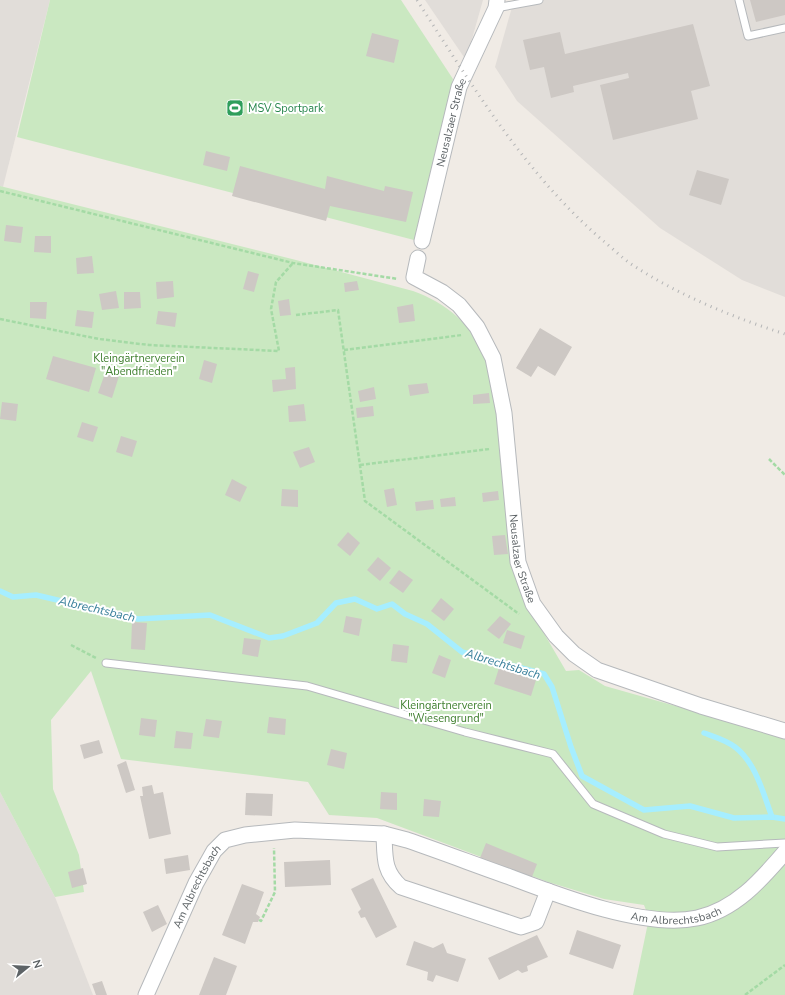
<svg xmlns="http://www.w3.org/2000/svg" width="785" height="995" font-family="'Nunito Sans',sans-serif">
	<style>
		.industrial { fill: #e1ddd9 }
		.green { fill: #cae8c1 }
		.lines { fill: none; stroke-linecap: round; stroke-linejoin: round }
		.stream { stroke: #a6eeff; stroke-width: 5.5 }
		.building { fill: #cdc8c4 }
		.lane-casing { stroke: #b6b9bc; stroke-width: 9 }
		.street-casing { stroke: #b6b9bc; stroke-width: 17 }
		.path { stroke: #a4daa5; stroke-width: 2.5; stroke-dasharray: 4 2; stroke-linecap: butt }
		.lane { stroke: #fff; stroke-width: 7 }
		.street { stroke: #fff; stroke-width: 15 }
		.rail { stroke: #b4b5b6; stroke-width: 3; stroke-dasharray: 1 5; stroke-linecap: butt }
		.labels { text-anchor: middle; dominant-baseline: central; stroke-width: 4; stroke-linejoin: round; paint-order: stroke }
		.leisure-label { font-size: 11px; fill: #27864d; stroke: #fff; text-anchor: start }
		.street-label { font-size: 11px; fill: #5d6366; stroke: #fff }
		.park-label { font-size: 11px; fill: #418131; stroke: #fff }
		.water-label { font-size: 12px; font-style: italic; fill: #377f9a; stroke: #fff }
	</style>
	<rect width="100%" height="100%" fill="#f0ebe5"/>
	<g class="industrial">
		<polygon points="0,0 50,0 3,187 0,186"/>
		<polygon points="425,0 483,0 466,60"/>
		<polygon points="514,0 785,0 785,297 742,280 660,228 517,101 495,67"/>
		<polygon points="0,792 55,897 93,995 0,995"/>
	</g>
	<g class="green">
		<polygon points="50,0 401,0 453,79 414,240 17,137"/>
		<path d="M 0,186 L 296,260 L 413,291 C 445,302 476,327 487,361 C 490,371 491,381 493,391 L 528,606 L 566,671 L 579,670 L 605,686 L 785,737 L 785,995 L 633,995 L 649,918 L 644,905 L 604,899 L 548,882 L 377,818 L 329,815 L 308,782 L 121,759 L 91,671 L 51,720 L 53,789 L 79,855 L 84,892 L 55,897 L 0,792 Z"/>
	</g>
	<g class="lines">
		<g class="stream">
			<polyline points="0,591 13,597 36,595 138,619 210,615 269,638 283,636 317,623 336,603 355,599 377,609 392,604 405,614 427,624 462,652 544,674 552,687 571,747 582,776 644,810 690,806 734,818 772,817 785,819"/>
			<path d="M 704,733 C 715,737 726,740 735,747 C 756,763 763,793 772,817"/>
		</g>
	</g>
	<g class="building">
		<polygon points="750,0 785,0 785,15 756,22"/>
		<polygon points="693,24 710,86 691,91 698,119 613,140 600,85 629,78 628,73 573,86 574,92 551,98 544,67 530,70 523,40 560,32 565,54"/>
		<polygon points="372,33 399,40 394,63 366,56"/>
		<polygon points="206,151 230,157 227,171 203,165"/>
		<polygon points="240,166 325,189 327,176 384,191 385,186 413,192 406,222 330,206 326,221 232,196"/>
		<polygon points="697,170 729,179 721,205 689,195"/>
		<polygon points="6,225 23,227 21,243 4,241"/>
		<polygon points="35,236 51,236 51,253 34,252"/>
		<polygon points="92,256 94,273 77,274 76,258"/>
		<polygon points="248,271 259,274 254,292 243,289"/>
		<polygon points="173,281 174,297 157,299 156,282"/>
		<polygon points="357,281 359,290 345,292 344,283"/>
		<polygon points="116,291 119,308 102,310 99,294"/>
		<polygon points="124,292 140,292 141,308 124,309"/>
		<polygon points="289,299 291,315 280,316 278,301"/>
		<polygon points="30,302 47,302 46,319 30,318"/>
		<polygon points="413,304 415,321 399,323 397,307"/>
		<polygon points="77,310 94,312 92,328 75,326"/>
		<polygon points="158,311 177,313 175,327 156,324"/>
		<polygon points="540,328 572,347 555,376 538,366 531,377 516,368"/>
		<polygon points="53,356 96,368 89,392 46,379"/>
		<polygon points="204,360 217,364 212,383 199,379"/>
		<polygon points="108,365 121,370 112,398 98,393"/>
		<polygon points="295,367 296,389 273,392 272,380 286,379 285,368"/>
		<polygon points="427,383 429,393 410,396 408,385"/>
		<polygon points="374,387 376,399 360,402 358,391"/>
		<polygon points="489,393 490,403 473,404 473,395"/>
		<polygon points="2,402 18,404 16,421 0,419"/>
		<polygon points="304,404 306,421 289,422 288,406"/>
		<polygon points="373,406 374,416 357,418 356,408"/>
		<polygon points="82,422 98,427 93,442 77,437"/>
		<polygon points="121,436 137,441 132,457 116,452"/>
		<polygon points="309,447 315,462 300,468 293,452"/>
		<polygon points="232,479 247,487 240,502 225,495"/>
		<polygon points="394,488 397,505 387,507 384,490"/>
		<polygon points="282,489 298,490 298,507 281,506"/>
		<polygon points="498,491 499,500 483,502 482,493"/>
		<polygon points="455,497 456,506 441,507 440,499"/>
		<polygon points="433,500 434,509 416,511 415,502"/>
		<polygon points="348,532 360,543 350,556 337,545"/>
		<polygon points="505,535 508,554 494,555 492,536"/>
		<polygon points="378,557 391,568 380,581 367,570"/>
		<polygon points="399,570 413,580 403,593 389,583"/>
		<polygon points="441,598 454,609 444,621 431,611"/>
		<polygon points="346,616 362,619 359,636 343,632"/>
		<polygon points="500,616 511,624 499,639 487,630"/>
		<polygon points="132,622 147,623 145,650 131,649"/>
		<polygon points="507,630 525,636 521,649 503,643"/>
		<polygon points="244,638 261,640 258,657 242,654"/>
		<polygon points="393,644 409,646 407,663 391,661"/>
		<polygon points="439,655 451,660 445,678 432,673"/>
		<polygon points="499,668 536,680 531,696 494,684"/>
		<polygon points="269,717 286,719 285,735 267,733"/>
		<polygon points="141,718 157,720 155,737 139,735"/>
		<polygon points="206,719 222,721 219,738 203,736"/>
		<polygon points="176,731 193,733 191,749 174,748"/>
		<polygon points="99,740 103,753 84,759 80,745"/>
		<polygon points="331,749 347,753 344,769 327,765"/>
		<polygon points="126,761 135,790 126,793 117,765"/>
		<polygon points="152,785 154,794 163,792 171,834 149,839 140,796 143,796 142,787"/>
		<polygon points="381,792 397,793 397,810 380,809"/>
		<polygon points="246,793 273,794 272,816 245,815"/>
		<polygon points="424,799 441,801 439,817 423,816"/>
		<polygon points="486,843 537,864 532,877 480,858"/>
		<polygon points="188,855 190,870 166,874 164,859"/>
		<polygon points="330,860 331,885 285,887 284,862"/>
		<polygon points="83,868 87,884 72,888 68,872"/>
		<polygon points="373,878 397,927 376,938 365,917 361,918 358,912 361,909 351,889"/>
		<polygon points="242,884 264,892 256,914 260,917 258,922 253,922 245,944 222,935"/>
		<polygon points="158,905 167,924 152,932 143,912"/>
		<polygon points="577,930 621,945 613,969 569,954"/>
		<polygon points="537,935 548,957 527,966 528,971 522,973 518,970 499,980 488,958"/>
		<polygon points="414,941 433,948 443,943 447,953 466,959 458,982 436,975 433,982 427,980 428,972 406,965"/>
		<polygon points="214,957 237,966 226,995 199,995"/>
		<polygon points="102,981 107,995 96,995 92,984"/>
	</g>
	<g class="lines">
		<g class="lane-casing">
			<g id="lane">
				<polyline points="739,0 748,36 785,28"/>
				<polyline points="496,8 539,0"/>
				<polyline points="106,663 307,686 465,732 553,754 593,804 664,834 717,847 785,843"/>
			</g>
		</g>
		<g class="street-casing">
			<g id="street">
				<path id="s1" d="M 422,241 L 459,87 L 496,8 L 497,0"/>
				<path id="s2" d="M 418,258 L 414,277 L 442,292 L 459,305 L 477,327 L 493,358 L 504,413 L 518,562 L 533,604 L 556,636 L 574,654 L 597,670 L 701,706 L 785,731"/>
				<path d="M 384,834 C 385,857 383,871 401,887 L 521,927 L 536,922 L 548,891"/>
				<path id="s3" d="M 146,995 L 196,883 L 214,851 L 225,840 L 245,835 L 295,830 L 384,834 L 407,840 C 442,852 476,865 510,877 C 560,896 645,929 697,918 C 735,910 761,880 785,852"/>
			</g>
		</g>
		<g class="path">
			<polyline points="0,191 293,263 398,279"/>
			<polyline points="296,315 338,310 365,501 519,614"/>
			<polyline points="0,319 99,339 149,345 279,351 271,309 276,282 293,263"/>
			<polyline points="344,350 462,335"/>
			<polyline points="769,459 785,475"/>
			<polyline points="360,465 490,449"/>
			<polyline points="71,645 96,658"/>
			<polyline points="259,920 261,921 275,892 274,848"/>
			<polyline points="745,995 785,965"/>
		</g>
		<use href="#lane" class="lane"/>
		<use href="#street" class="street"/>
		<path class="rail" d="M 417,0 C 471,84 525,173 601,239 C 611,247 621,257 631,264 C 678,295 732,317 785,334"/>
	</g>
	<defs>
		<g id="stadium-square" transform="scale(0.9)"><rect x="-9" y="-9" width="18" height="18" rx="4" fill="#2e9e5b" stroke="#fff"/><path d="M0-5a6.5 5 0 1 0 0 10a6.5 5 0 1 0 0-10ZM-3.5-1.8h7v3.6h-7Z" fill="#fff"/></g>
	</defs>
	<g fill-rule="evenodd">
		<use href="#stadium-square" x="235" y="108"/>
	</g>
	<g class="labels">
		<g class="leisure-label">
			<text x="248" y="108">MSV Sportpark</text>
		</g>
		<g class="street-label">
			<text stroke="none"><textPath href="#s1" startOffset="122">Neusalzaer Straße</textPath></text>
			<text stroke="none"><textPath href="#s2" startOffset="339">Neusalzaer Straße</textPath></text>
			<text stroke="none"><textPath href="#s3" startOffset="120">Am Albrechtsbach</textPath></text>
			<text stroke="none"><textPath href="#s3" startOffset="641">Am Albrechtsbach</textPath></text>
		</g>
		<g class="park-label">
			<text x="139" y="358">Kleingärtnerverein<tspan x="139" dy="13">"Abendfrieden"</tspan></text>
			<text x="446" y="705">Kleingärtnerverein<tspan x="446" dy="13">"Wiesengrund"</tspan></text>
		</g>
		<g class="water-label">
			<text transform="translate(97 609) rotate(13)">Albrechtsbach</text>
			<text transform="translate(503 664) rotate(17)">Albrechtsbach</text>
		</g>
	</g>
	<g transform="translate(28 967) rotate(72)" stroke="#ffffff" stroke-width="3" paint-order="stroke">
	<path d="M0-3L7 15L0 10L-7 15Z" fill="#5d6366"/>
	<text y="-6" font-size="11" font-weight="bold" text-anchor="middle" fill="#5d6366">N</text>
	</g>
</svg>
